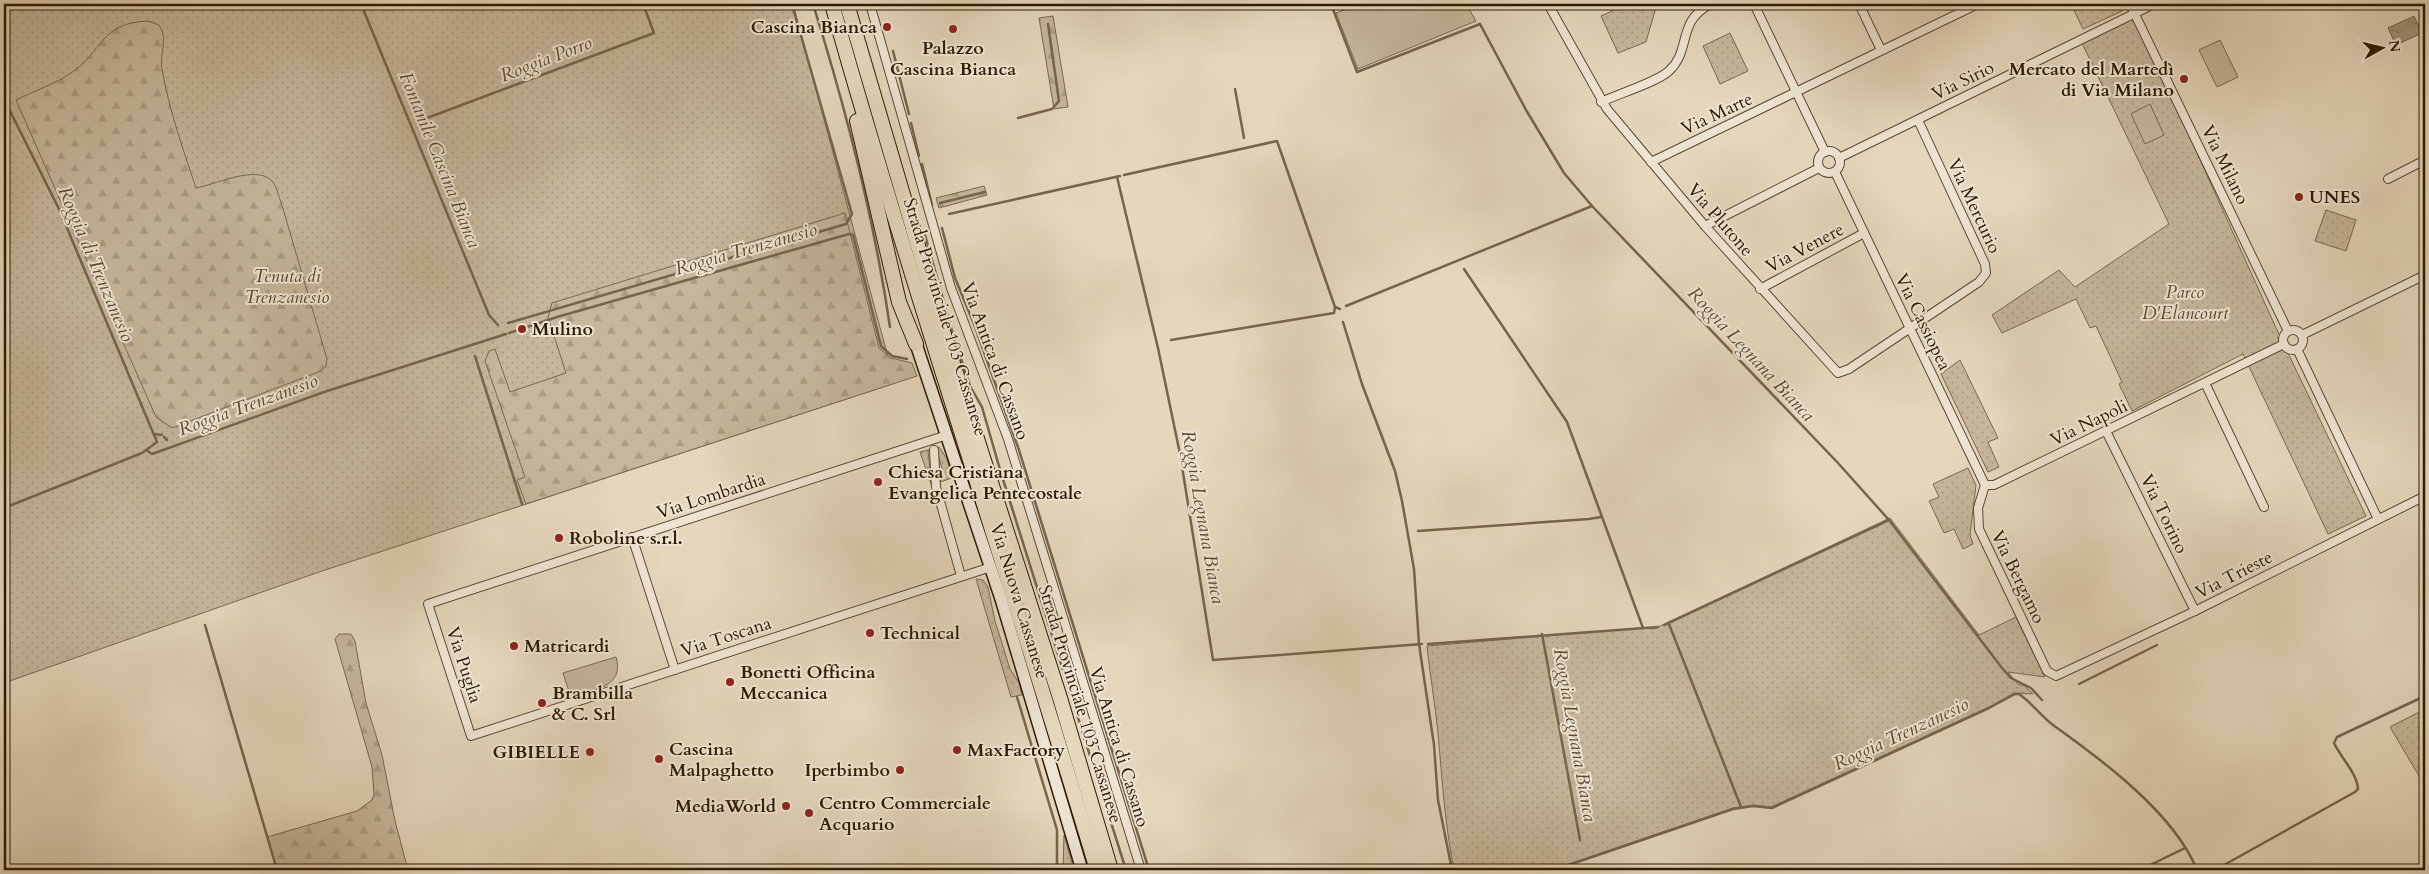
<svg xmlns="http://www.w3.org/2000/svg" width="2429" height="874" font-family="Cardo,serif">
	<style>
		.grass { fill: url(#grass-dots); stroke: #7a684f }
		.forest { fill: url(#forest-firs); stroke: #7a684f }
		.garden { fill: #c6b69c; stroke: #7a684f }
		.water { fill: url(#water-ripples); stroke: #76644c }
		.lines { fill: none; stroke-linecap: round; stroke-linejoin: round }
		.stream { stroke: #76644c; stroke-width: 2.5 }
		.street-casing { stroke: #5b4930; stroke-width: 10 }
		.secondary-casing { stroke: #2d1a02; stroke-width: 14 }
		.highway-casing { stroke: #2d1a02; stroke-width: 16 }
		.street { stroke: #eee4d3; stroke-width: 8 }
		.secondary { stroke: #eee4d3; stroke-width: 11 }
		.highway { stroke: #e5d6bc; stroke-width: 14 }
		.poi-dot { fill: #8f2418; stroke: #eee4d3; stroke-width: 2 }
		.labels { text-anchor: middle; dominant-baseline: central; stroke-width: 4; stroke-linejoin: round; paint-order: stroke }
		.poi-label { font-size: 18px; font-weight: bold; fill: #2d1a02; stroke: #eee4d3; text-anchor: start }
		.street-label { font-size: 18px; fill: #2d1a02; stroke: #eee4d3 }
		.park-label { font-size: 18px; font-style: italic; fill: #5b4930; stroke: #eee4d3 }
		.water-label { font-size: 19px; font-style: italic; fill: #5d4c33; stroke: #eee4d3 }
	</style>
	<defs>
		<pattern id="grass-dots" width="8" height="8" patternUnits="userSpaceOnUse" patternTransform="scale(1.25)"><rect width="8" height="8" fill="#c6b69c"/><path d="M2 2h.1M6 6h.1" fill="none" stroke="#aa9c85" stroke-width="1.8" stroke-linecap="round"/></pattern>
		<pattern id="forest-firs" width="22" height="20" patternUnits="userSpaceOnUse" patternTransform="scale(1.25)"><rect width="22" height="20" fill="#c6b69c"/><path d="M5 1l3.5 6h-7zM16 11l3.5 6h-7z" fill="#aa9c85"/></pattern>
		<pattern id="water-ripples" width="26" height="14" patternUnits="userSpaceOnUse" patternTransform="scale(1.25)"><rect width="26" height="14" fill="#a6967d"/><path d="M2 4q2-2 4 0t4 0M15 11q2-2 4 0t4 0" fill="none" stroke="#887a64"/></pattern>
	</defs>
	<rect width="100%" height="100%" fill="#e5d6bc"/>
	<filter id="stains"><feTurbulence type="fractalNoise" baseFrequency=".004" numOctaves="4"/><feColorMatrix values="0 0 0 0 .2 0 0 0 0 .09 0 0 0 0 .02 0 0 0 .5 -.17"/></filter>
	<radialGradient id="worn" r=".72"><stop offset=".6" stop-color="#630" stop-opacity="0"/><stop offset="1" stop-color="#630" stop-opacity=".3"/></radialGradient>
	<g class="grass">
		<polygon points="4,4 793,4 895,383 319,572 4,683"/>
		<polygon points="1627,4 1657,4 1646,42 1618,53 1601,16"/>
		<polygon points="2071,4 2125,4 2122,11 2083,29"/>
		<polygon points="2135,16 2277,330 2366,516 2328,534 2243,354 2132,411 2119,384 2122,382 2096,326 2090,328 2076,299 2002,333 1992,315 2059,270 2075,287 2169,224 2082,43"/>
		<polygon points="1730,33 1748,71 1720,84 1703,46"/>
		<polygon points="2326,210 2356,220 2346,251 2315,241"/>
		<polygon points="1960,360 1998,438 1988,442 1999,467 1988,472 1941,374"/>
		<polygon points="939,447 947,459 952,478 940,482 943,473 937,450 928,451 932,487 920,452"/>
		<polygon points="1968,468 1976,485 1970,535 1973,544 1963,549 1954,529 1944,533 1929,501 1939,497 1933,484"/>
		<path d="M 1890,518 L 1979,635 L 2016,617 L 2045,677 L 2008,672 L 2018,684 L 2025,686 L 2033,694 L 2014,693 L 1989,707 L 1771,807 L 1753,805 L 1733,808 L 1551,870 L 1454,870 C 1445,825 1442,779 1438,733 C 1435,704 1430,675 1427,646 L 1640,628 L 1654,629 Z"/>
		<polygon points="976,579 983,580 988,587 995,621 1010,669 1019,683 1022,695 1011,697"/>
		<polygon points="2425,709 2425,786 2390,727"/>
		<polygon points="1064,835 1074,870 1063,870"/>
	</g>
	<g class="forest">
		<polygon points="1053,16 1068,107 1054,109 1039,18"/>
		<path d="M 148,21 L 159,25 C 169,39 159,54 162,69 C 169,110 183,149 196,188 C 214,185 255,165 271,180 C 277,186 278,195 281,202 L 327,359 L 326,366 L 321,371 L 172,428 L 156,417 L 16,100 C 34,91 55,84 71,73 C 104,51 99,23 148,21 Z"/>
		<polygon points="984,186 987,195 939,208 936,198"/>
		<polygon points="845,213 879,348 891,358 912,363 917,376 526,504 517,480 525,477 485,361 489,351 495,349 510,392 566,373 548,317 552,303"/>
		<polygon points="339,634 351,634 355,641 366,703 382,755 395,821 408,870 278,870 267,837 357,811 372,800 374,794 372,767 335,639"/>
	</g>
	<g class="garden">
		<polygon points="1362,4 1466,4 1476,21 1358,69 1336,13"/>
		<polygon points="2220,40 2238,77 2217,87 2199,50"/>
		<polygon points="2150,104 2164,135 2145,144 2131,114"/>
		<path d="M 616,657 C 625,688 593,689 571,697 L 563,673 Z"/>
	</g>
	<polygon class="water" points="2414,16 2422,33 2396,45 2388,28"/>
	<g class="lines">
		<g class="stream">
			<polyline points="361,4 489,315 498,325"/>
			<path d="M 813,4 C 846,109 874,218 890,327"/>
			<polyline points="1331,4 1357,72 1480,24 1526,110 1564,173 1592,206 1838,463 1889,520 2002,668 2011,678 2031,688 2042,700"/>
			<polyline points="4,7 10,4"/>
			<polyline points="893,51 909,114"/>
			<polyline points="1235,89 1244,138"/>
			<polyline points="4,99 59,209 157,442 142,453 4,508"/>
			<polyline points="1018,118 1052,109 1059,101 1048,24"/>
			<polyline points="419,121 654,33 643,4"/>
			<polyline points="911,123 919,156"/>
			<polyline points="922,164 932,205"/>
			<polyline points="1124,175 1277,141 1335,307 1340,309"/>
			<polyline points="1117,177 1158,348 1180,454 1213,660 1422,644"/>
			<polyline points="940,203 985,192"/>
			<polyline points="949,214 1120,176"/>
			<polyline points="942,228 955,278 974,324 1019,450 1149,870"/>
			<polyline points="925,235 954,338 970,386 982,407 1001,473 1126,870"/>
			<polyline points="1464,269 1567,422 1643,628"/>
			<polyline points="1346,306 1592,206"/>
			<polyline points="1343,322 1362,384 1395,471 1402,501 1414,569 1419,644 1434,745 1438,800 1452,870"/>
			<polyline points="508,323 846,224 852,214 792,4"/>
			<polyline points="509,333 557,317 849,234 853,235 881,346 892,356 907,359"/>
			<polyline points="1171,340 1334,313 1335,307"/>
			<polyline points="475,356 522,504"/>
			<polyline points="154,434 162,435"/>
			<polyline points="164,437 167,440"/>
			<polyline points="146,450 152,454 324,392 506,334"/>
			<polyline points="1418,531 1589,519 1601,517"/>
			<polyline points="1669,624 1741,807"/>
			<polyline points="205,625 277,870"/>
			<polyline points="1664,625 1889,520"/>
			<polyline points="1542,634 1580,840"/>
			<polyline points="1428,644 1658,627"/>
			<polyline points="2079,684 2157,645"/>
			<polyline points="1017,697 1057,830 1057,870"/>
			<path d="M 1554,870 L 1733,809 L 1753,806 L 1772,808 L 1989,708 L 2015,694 L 2019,694 C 2032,703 2041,716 2053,725 C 2102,760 2174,813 2197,870"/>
			<polyline points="2140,870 2185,848"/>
			<path d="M 2215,870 L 2355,792 L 2358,789 C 2357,773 2341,758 2334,743 L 2337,737 L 2425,696"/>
		</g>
		<g class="street-casing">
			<g id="street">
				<polyline points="870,4 951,288 1008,439 1141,870"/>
				<polyline points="1548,4 1607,109 1705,226 1838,373 1849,369 1979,282 1986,273 1985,264 1918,120"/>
				<polyline points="1754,4 1825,152"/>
				<polyline points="1859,4 1881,50"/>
				<polyline points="2130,4 2288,331"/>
				<path d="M 1601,102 C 1618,94 1657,82 1669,71 C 1692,50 1676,21 1711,4"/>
				<circle cx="1829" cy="162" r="11"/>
				<polyline points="1839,158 2154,4"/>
				<polyline points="1651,162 1978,4"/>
				<polyline points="1835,172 1985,485"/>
				<polyline points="2388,179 2425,160"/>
				<polyline points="1705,226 1819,168"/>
				<polyline points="1760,289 1864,233"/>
				<circle cx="2293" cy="340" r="10"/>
				<polyline points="2302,335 2425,275"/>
				<polyline points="2297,349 2378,519"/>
				<polyline points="2205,383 2264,507"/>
				<polyline points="2106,431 2195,611"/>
				<polyline points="947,435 428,604 471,736 991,567"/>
				<polyline points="934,450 936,487 961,576"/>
				<polyline points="1985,485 1978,508 1979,529 2047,671 2056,676 2195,611 2425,496"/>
				<polyline points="1985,485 1994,485 2284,344"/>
				<polyline points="632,537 675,670"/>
			</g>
		</g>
		<g class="secondary-casing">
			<polyline id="secondary" points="916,344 1001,599 1082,870"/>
		</g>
		<g class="highway-casing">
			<g id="highway">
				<path d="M 832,4 C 914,295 1011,581 1097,870"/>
				<polyline points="847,4 948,348 1060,698 1111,870"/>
				<polyline points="857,121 899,302 916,344"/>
			</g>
		</g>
		<use href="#street" class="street"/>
		<use href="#secondary" class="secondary"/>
		<use href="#highway" class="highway"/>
	</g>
	<g class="poi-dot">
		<circle cx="887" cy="27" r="5"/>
		<circle cx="953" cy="29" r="5"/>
		<circle cx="2184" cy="79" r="5"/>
		<circle cx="2299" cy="197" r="5"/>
		<circle cx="522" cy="329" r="5"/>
		<circle cx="878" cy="482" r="5"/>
		<circle cx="559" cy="538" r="5"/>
		<circle cx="870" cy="633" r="5"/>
		<circle cx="514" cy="646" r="5"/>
		<circle cx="730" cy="682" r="5"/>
		<circle cx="542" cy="703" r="5"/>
		<circle cx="957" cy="750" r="5"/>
		<circle cx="590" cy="752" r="5"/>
		<circle cx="659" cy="759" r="5"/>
		<circle cx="900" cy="770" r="5"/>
		<circle cx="786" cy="806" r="5"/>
		<circle cx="809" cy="813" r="5"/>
	</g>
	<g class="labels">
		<g class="poi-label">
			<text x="877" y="27" text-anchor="end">Cascina Bianca</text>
			<text x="953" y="48" text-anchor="middle">Palazzo<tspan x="953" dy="21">Cascina Bianca</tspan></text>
			<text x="2174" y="69" text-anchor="end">Mercato del Martedì<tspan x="2174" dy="21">di Via Milano</tspan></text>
			<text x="2309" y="197">UNES</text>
			<text x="532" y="329">Mulino</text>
			<text x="888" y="472">Chiesa Cristiana<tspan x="888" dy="21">Evangelica Pentecostale</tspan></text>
			<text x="569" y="538">Roboline s.r.l.</text>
			<text x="880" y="633">Technical</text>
			<text x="524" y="646">Matricardi</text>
			<text x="740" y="672">Bonetti Officina<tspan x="740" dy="21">Meccanica</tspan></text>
			<text x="552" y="693">Brambilla<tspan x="552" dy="21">&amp; C. Srl</tspan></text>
			<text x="669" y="749">Cascina<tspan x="669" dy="21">Malpaghetto</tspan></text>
			<text x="967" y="750">MaxFactory</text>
			<text x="580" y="752" text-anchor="end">GIBIELLE</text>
			<text x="890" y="770" text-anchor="end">Iperbimbo</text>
			<text x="819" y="803">Centro Commerciale<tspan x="819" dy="21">Acquario</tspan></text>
			<text x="776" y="806" text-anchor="end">MediaWorld</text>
		</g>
		<g class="street-label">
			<text transform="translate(1963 81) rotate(-26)">Via Sirio</text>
			<text transform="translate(1717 114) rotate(-25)">Via Marte</text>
			<text transform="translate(2225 165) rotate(64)">Via Milano</text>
			<text transform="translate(1974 206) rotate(65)">Via Mercurio</text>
			<text transform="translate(1720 220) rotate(49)">Via Plutone</text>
			<text transform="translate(1805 248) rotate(-28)">Via Venere</text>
			<text transform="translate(945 317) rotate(73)">Strada Provinciale 103 Cassanese</text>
			<text transform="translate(1923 322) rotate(64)">Via Cassiopea</text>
			<text transform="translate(995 361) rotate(70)">Via Antica di Cassano</text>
			<text transform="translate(2089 423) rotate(-26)">Via Napoli</text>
			<text transform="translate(711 496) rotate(-18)">Via Lombardia</text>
			<text transform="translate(2164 514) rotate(64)">Via Torino</text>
			<text transform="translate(2234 575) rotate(-27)">Via Trieste</text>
			<text transform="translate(2018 577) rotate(64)">Via Bergamo</text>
			<text transform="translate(1019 601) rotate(73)">Via Nuova Cassanese</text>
			<text transform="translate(726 637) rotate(-18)">Via Toscana</text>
			<text transform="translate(464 665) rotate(72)">Via Puglia</text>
			<text transform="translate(1080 704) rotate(73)">Strada Provinciale 103 Cassanese</text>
			<text transform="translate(1119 747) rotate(73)">Via Antica di Cassano</text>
		</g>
		<g class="park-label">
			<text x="287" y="276">Tenuta di<tspan x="287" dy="21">Trenzanesio</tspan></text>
			<text x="2185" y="292">Parco<tspan x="2185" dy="21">D'Elancourt</tspan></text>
		</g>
		<g class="water-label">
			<text transform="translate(546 59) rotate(-21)">Roggia Porro</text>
			<text transform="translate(440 160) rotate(68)">Fontanile Cascina Bianca</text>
			<text transform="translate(746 249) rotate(-16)">Roggia Trenzanesio</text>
			<text transform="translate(96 264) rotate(67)">Roggia di Trenzanesio</text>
			<text transform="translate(1751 354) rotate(47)">Roggia Legnana Bianca</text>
			<text transform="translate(248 405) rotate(-20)">Roggia Trenzanesio</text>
			<text transform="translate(1203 517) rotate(80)">Roggia Legnana Bianca</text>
			<text transform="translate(1901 734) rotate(-25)">Roggia Trenzanesio</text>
			<text transform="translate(1575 735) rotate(80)">Roggia Legnana Bianca</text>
		</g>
	</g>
	<rect width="2429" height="874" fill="none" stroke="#e5d6bc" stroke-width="20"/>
	<rect x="5" y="5" width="2419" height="864" fill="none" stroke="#2d1a02" stroke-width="2.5"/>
	<rect x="10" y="10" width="2409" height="854" fill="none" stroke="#2d1a02"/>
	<g transform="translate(2382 48) rotate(82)" stroke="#eee4d3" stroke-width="4" paint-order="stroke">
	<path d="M0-4L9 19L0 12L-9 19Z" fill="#2d1a02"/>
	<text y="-8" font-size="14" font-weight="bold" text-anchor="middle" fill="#2d1a02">N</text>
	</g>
	<rect width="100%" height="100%" filter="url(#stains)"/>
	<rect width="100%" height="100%" fill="url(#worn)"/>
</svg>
